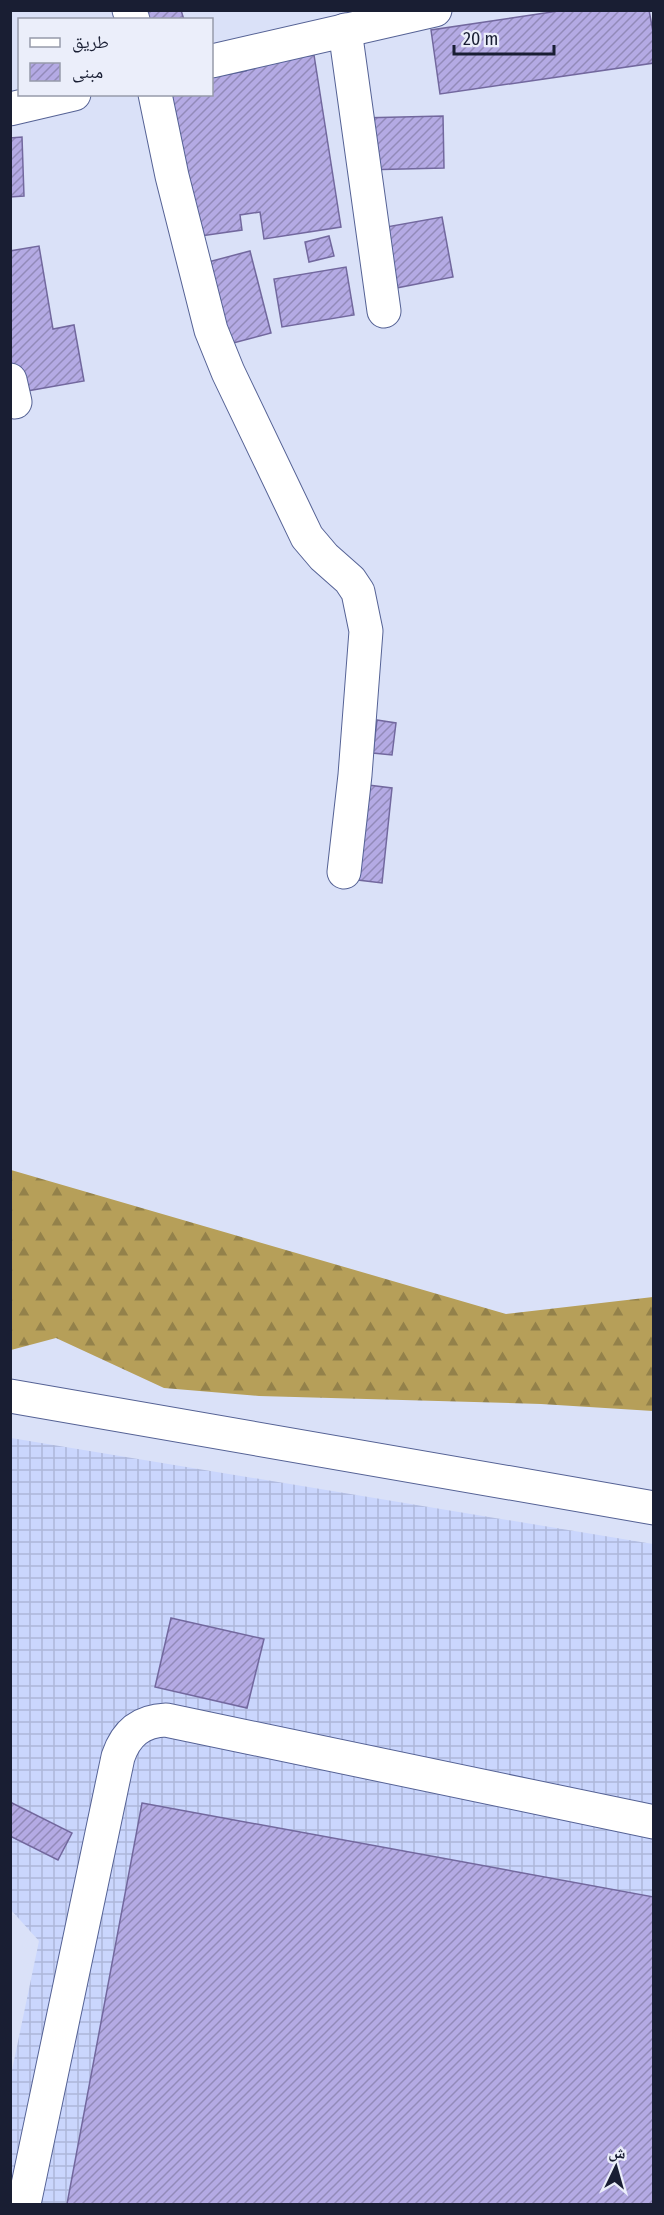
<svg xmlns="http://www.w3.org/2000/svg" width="664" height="2215" font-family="'Fira Sans Condensed','Noto Naskh Arabic',sans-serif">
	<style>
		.industrial { fill: url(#industrial-grid) }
		.forest { fill: url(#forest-firs) }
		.building { fill: url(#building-hatch); stroke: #72689e; stroke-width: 1.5 }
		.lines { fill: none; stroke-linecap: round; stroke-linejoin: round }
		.minor-casing { stroke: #556295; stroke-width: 35 }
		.minor { stroke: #fff; stroke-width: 33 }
	</style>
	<defs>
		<pattern id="industrial-grid" width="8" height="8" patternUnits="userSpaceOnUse" patternTransform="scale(1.5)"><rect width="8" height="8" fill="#cad6fd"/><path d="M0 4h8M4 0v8" fill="none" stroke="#adb7d9"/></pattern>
		<pattern id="forest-firs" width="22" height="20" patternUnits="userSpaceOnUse" patternTransform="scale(1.5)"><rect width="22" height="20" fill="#b69f59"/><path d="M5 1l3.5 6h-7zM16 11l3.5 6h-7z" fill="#93814a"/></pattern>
		<pattern id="building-hatch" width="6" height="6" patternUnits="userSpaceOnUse" patternTransform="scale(1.5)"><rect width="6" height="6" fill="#b4aae4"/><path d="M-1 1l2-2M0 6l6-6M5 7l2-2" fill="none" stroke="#928ab9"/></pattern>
	</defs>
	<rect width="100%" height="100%" fill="#dae1f8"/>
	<polygon class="industrial" points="11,1438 653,1544 653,2204 11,2204 11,2075 39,1941 11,1910"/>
	<polygon class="forest" points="11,1170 506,1314 653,1297 653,1411 541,1404 259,1396 164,1388 56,1338 11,1350"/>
	<g class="building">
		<polygon points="137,10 181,10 184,20 140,20"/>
		<polygon points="565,10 649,10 654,37 654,63 440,94 431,30"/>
		<polygon points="314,55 341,227 264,239 260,212 240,215 242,230 187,238 165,94 212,94 212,77 246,71 245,65"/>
		<polygon points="443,116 444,168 361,170 359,118"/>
		<polygon points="22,137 24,196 10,197 10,138"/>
		<polygon points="442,217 453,277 386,290 375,229"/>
		<polygon points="329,236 334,256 309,262 305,242"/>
		<polygon points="39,246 53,329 74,325 84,381 10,394 10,251"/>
		<polygon points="250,251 271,333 214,348 193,266"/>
		<polygon points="346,267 354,315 282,327 274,279"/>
		<polygon points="377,720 396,723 392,755 373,753"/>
		<polygon points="368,785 392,788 382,883 358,880"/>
		<polygon points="171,1618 264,1639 247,1708 155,1687"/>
		<polygon points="10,1802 72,1833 58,1860 10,1836"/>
		<polygon points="142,1803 654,1897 654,2204 67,2204"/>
	</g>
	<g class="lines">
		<g class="minor-casing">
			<g id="minor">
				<polyline points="129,10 133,20"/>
				<polyline points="345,30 384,311"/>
				<polyline points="212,61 435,10"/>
				<polyline points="155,94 172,176 211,330 228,372 307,537 324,557 350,580 358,592 366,631 355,775 344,872"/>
				<polyline points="10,109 74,94"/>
				<polyline points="10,380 15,402"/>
				<polyline points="10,1396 654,1508"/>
				<path d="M 24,2204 L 118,1757 C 126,1733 141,1721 166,1720 L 654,1822"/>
			</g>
		</g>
		<use href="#minor" class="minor"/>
	</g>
	<rect width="664" height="2215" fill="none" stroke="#191e33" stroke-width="24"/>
	<rect x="18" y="18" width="195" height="78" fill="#ebeefa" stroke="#979baa" stroke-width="1.5"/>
	<rect x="30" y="38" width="30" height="9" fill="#ffffff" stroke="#979baa" stroke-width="1.5"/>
	<text x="72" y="48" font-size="18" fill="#191e33">طريق</text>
	<rect x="30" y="63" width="30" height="18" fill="url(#building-hatch)" stroke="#979baa" stroke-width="1.5"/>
	<text x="72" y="78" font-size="18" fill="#191e33">مبنى</text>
	<g transform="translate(616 2167) rotate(5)" stroke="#ebeefa" stroke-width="4.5" paint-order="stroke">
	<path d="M0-4.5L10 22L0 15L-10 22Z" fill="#191e33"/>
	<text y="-9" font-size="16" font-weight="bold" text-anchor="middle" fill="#191e33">ش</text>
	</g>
	<path d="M454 45v9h100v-9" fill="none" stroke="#191e33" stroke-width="3"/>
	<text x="463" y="45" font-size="18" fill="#191e33" stroke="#ebeefa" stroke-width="4.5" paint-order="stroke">20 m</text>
</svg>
